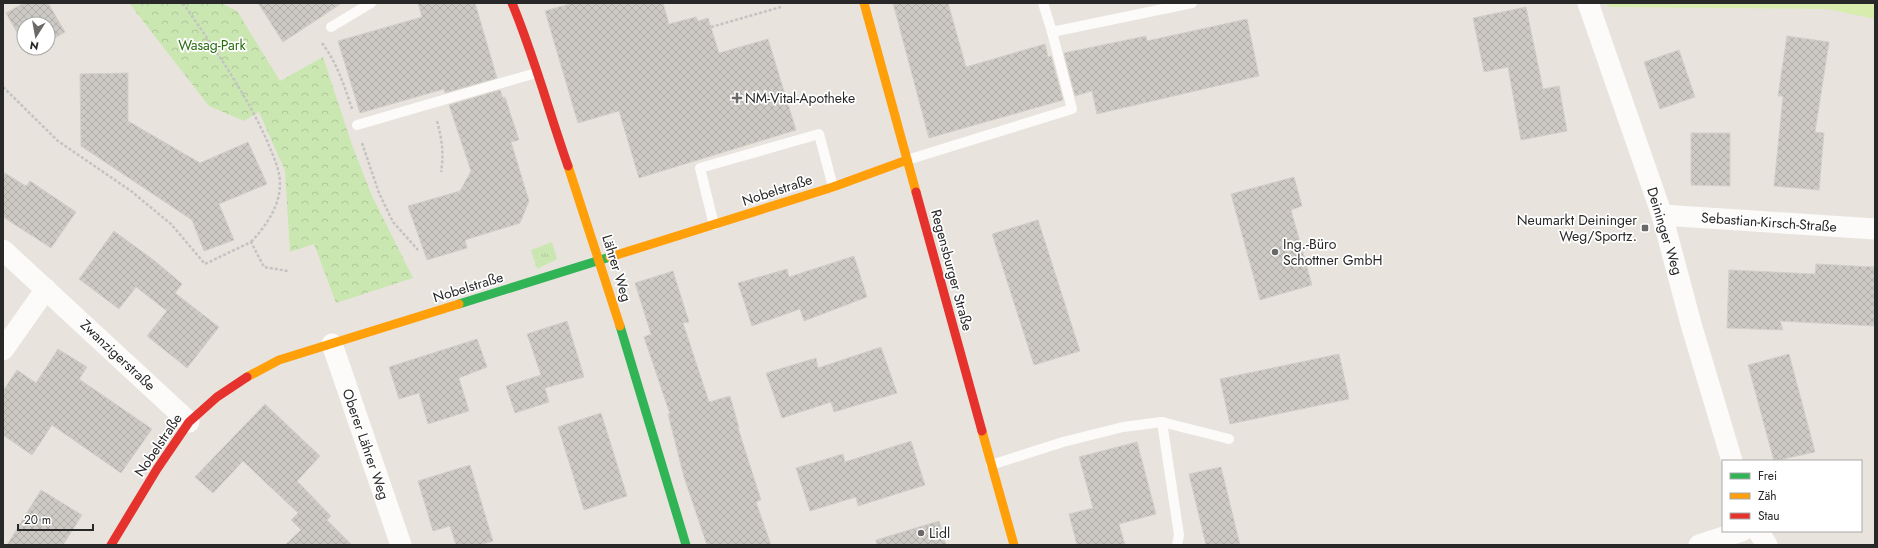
<svg xmlns="http://www.w3.org/2000/svg" width="1878" height="548" font-family="Jost,sans-serif">
	<style>
		.grass { fill: url(#grass-tufts) }
		.forest { fill: url(#forest-crowns) }
		.pitch { fill: #d8ecae }
		.building { fill: url(#building-cross-hatch); stroke: #d3cfc9 }
		.lines { fill: none; stroke-linecap: round; stroke-linejoin: round }
		.path { stroke: #c4c3c3; stroke-width: 2.5; stroke-dasharray: 3 2; stroke-linecap: butt }
		.lane { stroke: #fcfbfa; stroke-width: 10 }
		.street { stroke: #fcfbfa; stroke-width: 21 }
		.fast { stroke: #30b455; stroke-width: 9 }
		.slow { stroke: #ff9f0a; stroke-width: 9 }
		.jam { stroke: #e5322d; stroke-width: 9 }
		.poi-dot { fill: #6b6967; stroke: #fff; stroke-width: 1.5 }
		.labels { text-anchor: middle; dominant-baseline: central; stroke-width: 3.5; stroke-linejoin: round; paint-order: stroke }
		.park-label { font-size: 14px; fill: #296c11; stroke: #fff }
		.poi-label { font-size: 14px; fill: #282828; stroke: #fff; text-anchor: start }
		.street-label { font-size: 14px; fill: #282828; stroke: #fff }
	</style>
	<defs>
		<pattern id="grass-tufts" width="24" height="20" patternUnits="userSpaceOnUse"><rect width="24" height="20" fill="#cae7b2"/><path d="M3 7l-1-3M5 7V3M7 7l1-3M15 17l-1-3M17 17v-4M19 17l1-3" fill="none" stroke="#aec699"/></pattern>
		<pattern id="forest-crowns" width="20" height="18" patternUnits="userSpaceOnUse"><rect width="20" height="18" fill="#cae7b2"/><path d="M2 6a3 3 0 1 1 6 0M12 15a3 3 0 1 1 6 0" fill="none" stroke="#aec699"/></pattern>
		<pattern id="building-cross-hatch" width="8" height="8" patternUnits="userSpaceOnUse"><rect width="8" height="8" fill="#cdc9c4"/><path d="M0 0l8 8M0 8l8-8" fill="none" stroke="#b0ada8"/></pattern>
	</defs>
	<rect width="100%" height="100%" fill="#e8e3dd"/>
	<polygon class="grass" points="552,242 557,259 537,269 531,250"/>
	<polygon class="forest" points="129,3 221,3 237,11 280,81 323,57 352,145 372,196 413,278 336,303 314,244 290,252 285,171 259,112 244,121 209,106"/>
	<polygon class="pitch" points="1607,3 1875,3 1875,19 1828,9 1609,7"/>
	<g class="building">
		<polygon points="24,3 48,3 65,32 48,42 48,24 24,24 24,45 6,13"/>
		<polygon points="258,3 342,3 283,42"/>
		<polygon points="418,3 475,3 497,78 445,93 444,89 360,113 338,41 422,17"/>
		<polygon points="573,3 663,3 669,24 696,17 698,21 708,18 719,53 768,39 796,130 639,178 619,111 578,123 545,11"/>
		<polygon points="893,3 948,3 966,67 1045,44 1048,57 1051,56 1063,100 929,138"/>
		<polygon points="1526,7 1543,89 1559,86 1567,131 1521,140 1508,67 1484,72 1473,18"/>
		<polygon points="1247,19 1259,76 1097,114 1092,91 1075,96 1064,53 1146,36 1147,41"/>
		<polygon points="1787,36 1829,42 1815,132 1824,133 1819,190 1774,186 1783,96 1778,96"/>
		<polygon points="1679,50 1695,97 1660,109 1644,62"/>
		<polygon points="128,73 128,121 200,163 248,142 267,184 219,204 234,240 204,251 192,220 81,146 80,74"/>
		<polygon points="500,90 503,98 505,97 519,140 511,142 529,201 520,223 465,240 467,248 427,260 408,206 460,191 471,171 449,105"/>
		<polygon points="1691,133 1730,133 1730,186 1691,185"/>
		<polygon points="3,172 26,186 30,181 76,212 51,248 3,217"/>
		<polygon points="1294,177 1302,206 1291,210 1312,285 1260,300 1231,194"/>
		<polygon points="1038,220 1080,351 1034,365 992,234"/>
		<polygon points="114,231 155,261 182,284 175,293 219,327 187,368 147,336 167,311 136,287 119,309 79,279"/>
		<polygon points="854,256 867,297 804,321 800,309 752,326 738,283 787,269 789,277"/>
		<polygon points="1816,264 1875,267 1875,326 1780,321 1783,330 1727,328 1729,270 1815,274"/>
		<polygon points="673,271 689,322 683,323 709,402 730,396 739,428 738,428 761,500 756,502 771,545 707,545 684,477 668,414 670,414 644,337 651,334 635,283"/>
		<polygon points="567,321 584,377 545,388 549,402 515,413 506,386 541,375 527,334"/>
		<polygon points="477,339 487,367 459,378 469,411 428,424 419,393 399,399 389,367"/>
		<polygon points="881,347 897,393 834,412 831,402 782,418 766,373 816,358 818,368"/>
		<polygon points="58,349 87,367 79,379 152,429 121,473 52,425 32,455 3,435 3,391 17,370 36,383"/>
		<polygon points="1339,354 1349,399 1230,424 1220,379"/>
		<polygon points="1789,354 1815,452 1774,461 1748,365"/>
		<polygon points="265,404 320,456 297,481 331,516 327,520 352,545 285,545 301,530 291,520 298,513 243,461 213,493 195,477"/>
		<polygon points="601,413 627,496 584,510 558,427"/>
		<polygon points="911,441 925,485 858,506 856,497 810,511 796,468 843,454 845,462"/>
		<polygon points="1137,442 1156,514 1119,524 1125,545 1077,545 1069,514 1093,508 1079,457"/>
		<polygon points="470,465 493,541 480,545 456,545 450,526 433,531 418,481"/>
		<polygon points="1221,467 1240,545 1206,545 1189,474"/>
		<polygon points="41,490 82,515 63,545 7,545"/>
		<polygon points="939,521 946,545 877,545 876,540"/>
	</g>
	<g class="lines">
		<g class="path">
			<path d="M 183,3 C 214,48 246,93 268,143 C 273,156 280,169 280,184 C 280,206 266,226 251,242"/>
			<polyline points="711,27 781,7"/>
			<path d="M 322,43 C 337,63 344,85 352,109"/>
			<polyline points="3,87 58,141 131,191 171,224 205,264 251,242 264,267 288,271"/>
			<path d="M 437,121 C 442,139 444,154 441,172"/>
			<polyline points="362,143 379,193 393,222 418,250"/>
		</g>
		<g class="lane">
			<polyline points="1043,3 1052,32 1192,3"/>
			<polyline points="331,27 371,3"/>
			<polyline points="357,125 536,73"/>
			<polyline points="907,160 1072,109 1052,32"/>
			<polyline points="714,225 700,168 819,134 833,187"/>
			<polyline points="1162,422 1179,535 1177,545"/>
			<polyline points="991,465 1063,442 1123,427 1162,422 1229,439"/>
		</g>
		<g class="street">
			<polyline points="1588,3 1662,215 1691,324 1732,461"/>
			<polyline points="1662,215 1875,229"/>
			<polyline points="3,250 189,422"/>
			<polyline points="332,344 401,545"/>
			<polyline points="3,350 46,289"/>
			<polyline points="1758,531 1767,545"/>
			<polyline points="1699,545 1742,531"/>
		</g>
		<g class="fast">
			<polyline points="459,304 610,257"/>
			<polyline points="620,326 686,545"/>
		</g>
		<g class="slow">
			<polyline points="864,3 916,192"/>
			<polyline points="568,166 620,326"/>
			<polyline points="610,257 833,187 907,160"/>
			<polyline points="247,377 279,360 459,304"/>
			<polyline points="982,431 1014,545"/>
		</g>
		<g class="jam">
			<path d="M 512,3 C 534,56 549,112 568,166"/>
			<polyline points="916,192 982,431"/>
			<polyline points="111,545 157,469 189,422 217,397 247,377"/>
		</g>
	</g>
	<g class="poi-dot">
		<path d="M735 92h4v4h4v4h-4v4h-4v-4h-4v-4h4z"/>
		<rect x="1641" y="224" width="8" height="8" rx="2"/>
		<circle cx="1275" cy="252" r="4"/>
		<circle cx="921" cy="533" r="4"/>
	</g>
	<g class="labels">
		<g class="park-label">
			<text x="212" y="45">Wasag-Park</text>
		</g>
		<g class="poi-label">
			<text x="745" y="98">NM-Vital-Apotheke</text>
			<text x="1637" y="220" text-anchor="end">Neumarkt Deininger<tspan x="1637" dy="16">Weg/Sportz.</tspan></text>
			<text x="1283" y="244">Ing.-Büro<tspan x="1283" dy="16">Schottner GmbH</tspan></text>
			<text x="929" y="533">Lidl</text>
		</g>
		<g class="street-label">
			<text transform="translate(777 190) rotate(-18)">Nobelstraße</text>
			<text transform="translate(1769 222) rotate(4)">Sebastian-Kirsch-Straße</text>
			<text transform="translate(1665 231) rotate(73)">Deininger Weg</text>
			<text transform="translate(617 268) rotate(73)">Lährer Weg</text>
			<text transform="translate(952 270) rotate(75)">Regensburger Straße</text>
			<text transform="translate(468 287) rotate(-17)">Nobelstraße</text>
			<text transform="translate(118 355) rotate(43)">Zwanzigerstraße</text>
			<text transform="translate(366 444) rotate(71)">Oberer Lährer Weg</text>
			<text transform="translate(158 445) rotate(-56)">Nobelstraße</text>
		</g>
	</g>
	<rect width="1878" height="548" fill="none" stroke="#282828" stroke-width="8"/>
	<rect x="1722" y="460" width="140" height="72" fill="#ffffff" stroke="#a9a9a9"/>
	<rect x="1730" y="473" width="20" height="6" fill="#30b455" stroke="#a9a9a9"/>
	<text x="1758" y="480" font-size="12" fill="#282828">Frei</text>
	<rect x="1730" y="493" width="20" height="6" fill="#ff9f0a" stroke="#a9a9a9"/>
	<text x="1758" y="500" font-size="12" fill="#282828">Zäh</text>
	<rect x="1730" y="513" width="20" height="6" fill="#e5322d" stroke="#a9a9a9"/>
	<text x="1758" y="520" font-size="12" fill="#282828">Stau</text>
	<g transform="translate(36 36) rotate(191)"><circle r="19" fill="#ffffff" stroke="#a9a9a9"/>
	<path d="M0-3L7 15L0 10L-7 15Z" fill="#6b6967"/>
	<text y="-6" font-size="11" font-weight="bold" text-anchor="middle" fill="#282828">N</text>
	</g>
	<path d="M18 524v6h75v-6" fill="none" stroke="#282828" stroke-width="2"/>
	<text x="24" y="524" font-size="12" fill="#282828" stroke="#ffffff" stroke-width="3" paint-order="stroke">20 m</text>
</svg>
